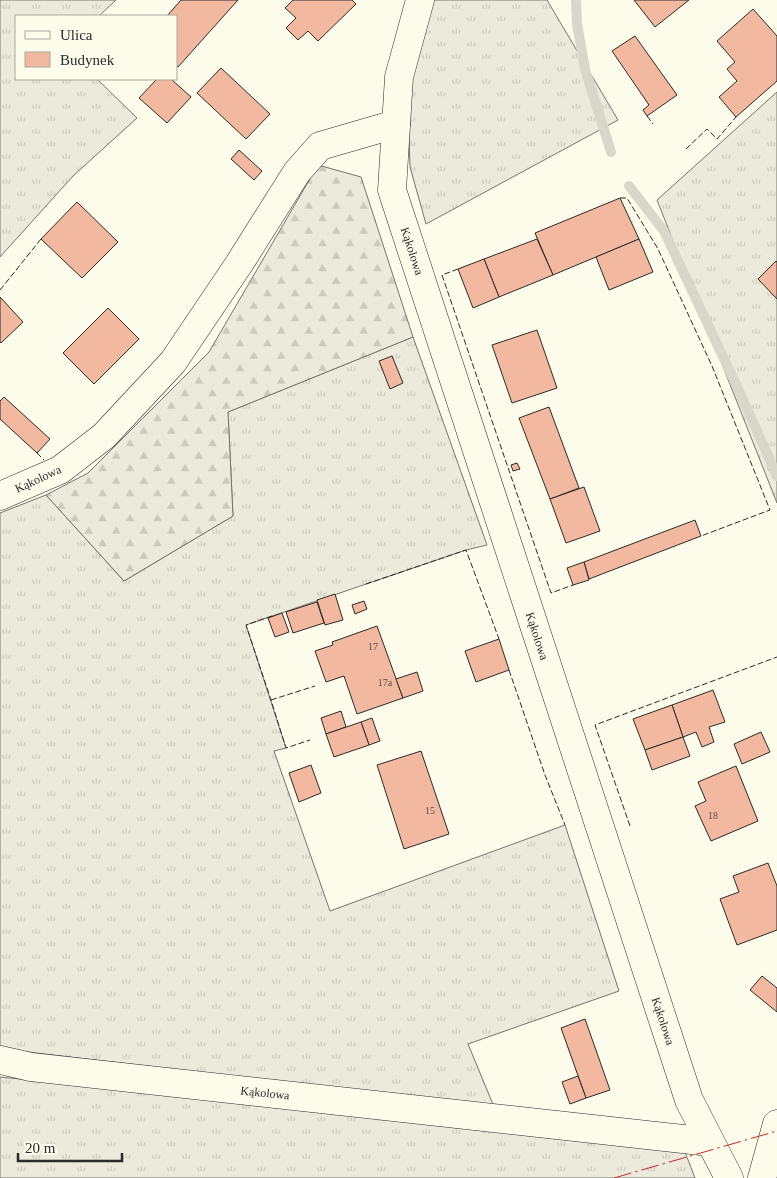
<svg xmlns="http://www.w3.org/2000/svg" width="777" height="1178" font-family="'Times New Roman',serif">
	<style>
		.grass { fill: url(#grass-tufts); stroke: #74746e }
		.forest { fill: url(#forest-firs); stroke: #74746e }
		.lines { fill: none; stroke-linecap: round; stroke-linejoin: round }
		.stream { stroke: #d8d7c9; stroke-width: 10 }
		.building { fill: #f2b8a0; stroke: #2b2b2b }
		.minor-casing { stroke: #2b2b2b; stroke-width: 29 }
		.minor { stroke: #fdfbea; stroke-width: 28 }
		.fence { stroke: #2b2b2b; stroke-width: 1; stroke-dasharray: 6 2.5; stroke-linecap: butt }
		.power { stroke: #c62828; stroke-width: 1; stroke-dasharray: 18 4 2.5 4; stroke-linecap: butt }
		.labels { text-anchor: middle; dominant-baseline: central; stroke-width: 4; stroke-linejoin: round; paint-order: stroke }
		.number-label { font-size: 10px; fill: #5d4e48 }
		.street-label { font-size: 12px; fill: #2b2b2b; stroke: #fdfbea }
	</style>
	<defs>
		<pattern id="grass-tufts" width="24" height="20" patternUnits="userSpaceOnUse" patternTransform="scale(1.25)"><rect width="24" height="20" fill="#ecebdb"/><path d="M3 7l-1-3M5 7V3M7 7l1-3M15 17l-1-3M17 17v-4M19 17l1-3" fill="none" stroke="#cbcabc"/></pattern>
		<pattern id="forest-firs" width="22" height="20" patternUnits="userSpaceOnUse" patternTransform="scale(1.25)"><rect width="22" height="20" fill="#ecebdb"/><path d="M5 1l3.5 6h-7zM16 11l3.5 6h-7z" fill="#cbcabc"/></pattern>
	</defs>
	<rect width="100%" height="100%" fill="#fdfbea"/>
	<g class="grass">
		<polygon points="0,0 116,0 99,16 16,16 16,79 97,79 137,118 73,176 0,257"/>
		<polygon points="431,0 547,0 618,120 426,224 410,167 408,109 417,42"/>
		<polygon points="777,92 777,503 657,200"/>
		<polygon points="413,337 487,545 466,550 246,625 286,748 274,751 330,911 565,825 619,991 468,1044 497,1114 341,1089 11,1050 0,1047 0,513 46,495 124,581 233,516 228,412"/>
		<polygon points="0,1077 281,1105 685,1152 695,1178 0,1178"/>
	</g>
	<polygon class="forest" points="318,165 361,177 413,337 228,412 233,516 124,581 46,495 88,473 209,352"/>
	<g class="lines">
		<g class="stream">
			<polyline points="576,0 577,24 585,69 611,152"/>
			<polyline points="629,186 664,231 740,393 777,476"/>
		</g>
	</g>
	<g class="building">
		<polygon points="181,0 238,0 178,67 176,66 176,16 167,16"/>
		<polygon points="293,0 352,0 356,4 318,41 308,31 298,40 286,28 296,18 285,8"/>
		<polygon points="634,0 689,0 655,27"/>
		<polygon points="753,9 777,36 777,81 736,117 719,97 737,81 727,69 735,62 717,41"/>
		<polygon points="635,36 677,95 647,116 643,110 649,105 612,51"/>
		<polygon points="221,68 270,114 246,139 197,93"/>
		<polygon points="157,79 171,79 191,97 167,123 139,98"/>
		<polygon points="239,150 262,171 254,180 231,159"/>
		<polygon points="620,198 639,239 553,275 535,233"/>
		<polygon points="77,202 118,242 82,278 41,239"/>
		<polygon points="537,239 553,275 499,297 484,259"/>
		<polygon points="639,239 653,272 609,290 596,257"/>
		<polygon points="484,259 499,297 473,308 458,269"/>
		<polygon points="776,261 777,262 777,299 758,279"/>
		<polygon points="0,297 23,322 1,343 0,342"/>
		<polygon points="108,308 139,339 94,384 63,353"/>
		<polygon points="537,330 557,388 512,403 492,345"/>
		<polygon points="392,356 403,383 390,389 379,361"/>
		<polygon points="4,397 50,439 37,453 0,419 0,401"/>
		<polygon points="549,407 579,488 550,499 519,418"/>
		<polygon points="517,463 520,469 513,471 511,465"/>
		<polygon points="584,487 600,531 566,543 550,499"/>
		<polygon points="695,520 701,536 589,579 584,562"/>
		<polygon points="584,562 589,580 573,585 567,568"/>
		<polygon points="335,594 343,620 325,625 317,600"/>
		<polygon points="364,601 367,609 355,614 352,605"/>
		<polygon points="317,602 324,623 293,633 286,612"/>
		<polygon points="282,613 289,632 275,637 268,618"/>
		<polygon points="377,626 403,698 357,714 344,676 326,682 315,651 333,645 332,642"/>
		<polygon points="499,639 509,670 476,682 465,651"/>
		<polygon points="417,672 423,691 403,698 396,679"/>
		<polygon points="713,690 725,722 709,727 714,742 702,747 696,732 683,737 672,705"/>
		<polygon points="672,705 683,737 645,750 633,719"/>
		<polygon points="341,711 346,727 326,734 321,718"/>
		<polygon points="372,718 380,741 369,745 361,722"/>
		<polygon points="361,722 369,745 334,757 326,734"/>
		<polygon points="761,732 770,752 742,764 734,744"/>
		<polygon points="683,737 690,756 652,770 645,750"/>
		<polygon points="421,751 449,834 404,849 377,765"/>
		<polygon points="311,765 321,793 299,802 289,773"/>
		<polygon points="736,766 758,821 711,841 695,806 706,801 698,782"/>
		<polygon points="768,863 777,886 777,930 737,945 720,899 739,892 733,876"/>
		<polygon points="762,976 777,988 777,1012 750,990"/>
		<polygon points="585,1019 610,1090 586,1098 561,1028"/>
		<polygon points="578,1076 586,1098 570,1104 562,1082"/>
	</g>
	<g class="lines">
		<g class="minor-casing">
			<g id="minor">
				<polyline points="420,0 399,77 392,190 689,1100 729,1178"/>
				<polyline points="0,496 60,470 104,436 173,362 239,264 297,172 320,146 396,124"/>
				<polyline points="0,1060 31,1067 710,1142"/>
				<polyline points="762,1178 777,1124"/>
			</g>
		</g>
		<use href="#minor" class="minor"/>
		<g class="fence">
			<polyline points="647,116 653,124"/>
			<polyline points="686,149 707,129 717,139 736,117"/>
			<polyline points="620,198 627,198 658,249 712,366 770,510 701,536"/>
			<polyline points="458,269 442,275 551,593 573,585"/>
			<polyline points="0,290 41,239"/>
			<polyline points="37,453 44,460"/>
			<polyline points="366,584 466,550 499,639"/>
			<polyline points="272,616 246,625 271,700 286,748 310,740"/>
			<polyline points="509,670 545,775 565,825"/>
			<polyline points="271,700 315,686"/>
			<polyline points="630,826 595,725 777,657"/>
		</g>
		<polyline class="power" points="614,1178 777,1131"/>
	</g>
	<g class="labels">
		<g class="number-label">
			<text x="373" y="646">17</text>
			<text x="385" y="682">17a</text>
			<text x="430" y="810">15</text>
			<text x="713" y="815">18</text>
		</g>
		<g class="street-label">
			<text transform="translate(412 251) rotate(72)">Kąkolowa</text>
			<text transform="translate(38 479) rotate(-25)">Kąkolowa</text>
			<text transform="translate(537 636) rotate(72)">Kąkolowa</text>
			<text transform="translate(663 1021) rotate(72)">Kąkolowa</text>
			<text transform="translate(265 1093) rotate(6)">Kąkolowa</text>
		</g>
	</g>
	<rect x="15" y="15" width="162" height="65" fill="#fdfbea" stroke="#a9a89e"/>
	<rect x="25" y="31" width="25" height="8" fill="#fdfbea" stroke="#a9a89e"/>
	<text x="60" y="40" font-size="15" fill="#2b2b2b">Ulica</text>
	<rect x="25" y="52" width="25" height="15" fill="#f2b8a0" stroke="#a9a89e"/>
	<text x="60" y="65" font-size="15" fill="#2b2b2b">Budynek</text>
	<path d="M18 1153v8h104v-8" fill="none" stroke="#2b2b2b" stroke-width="2.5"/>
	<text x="25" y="1153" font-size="15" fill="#2b2b2b" stroke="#fdfbea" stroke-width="4" paint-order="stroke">20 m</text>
</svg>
